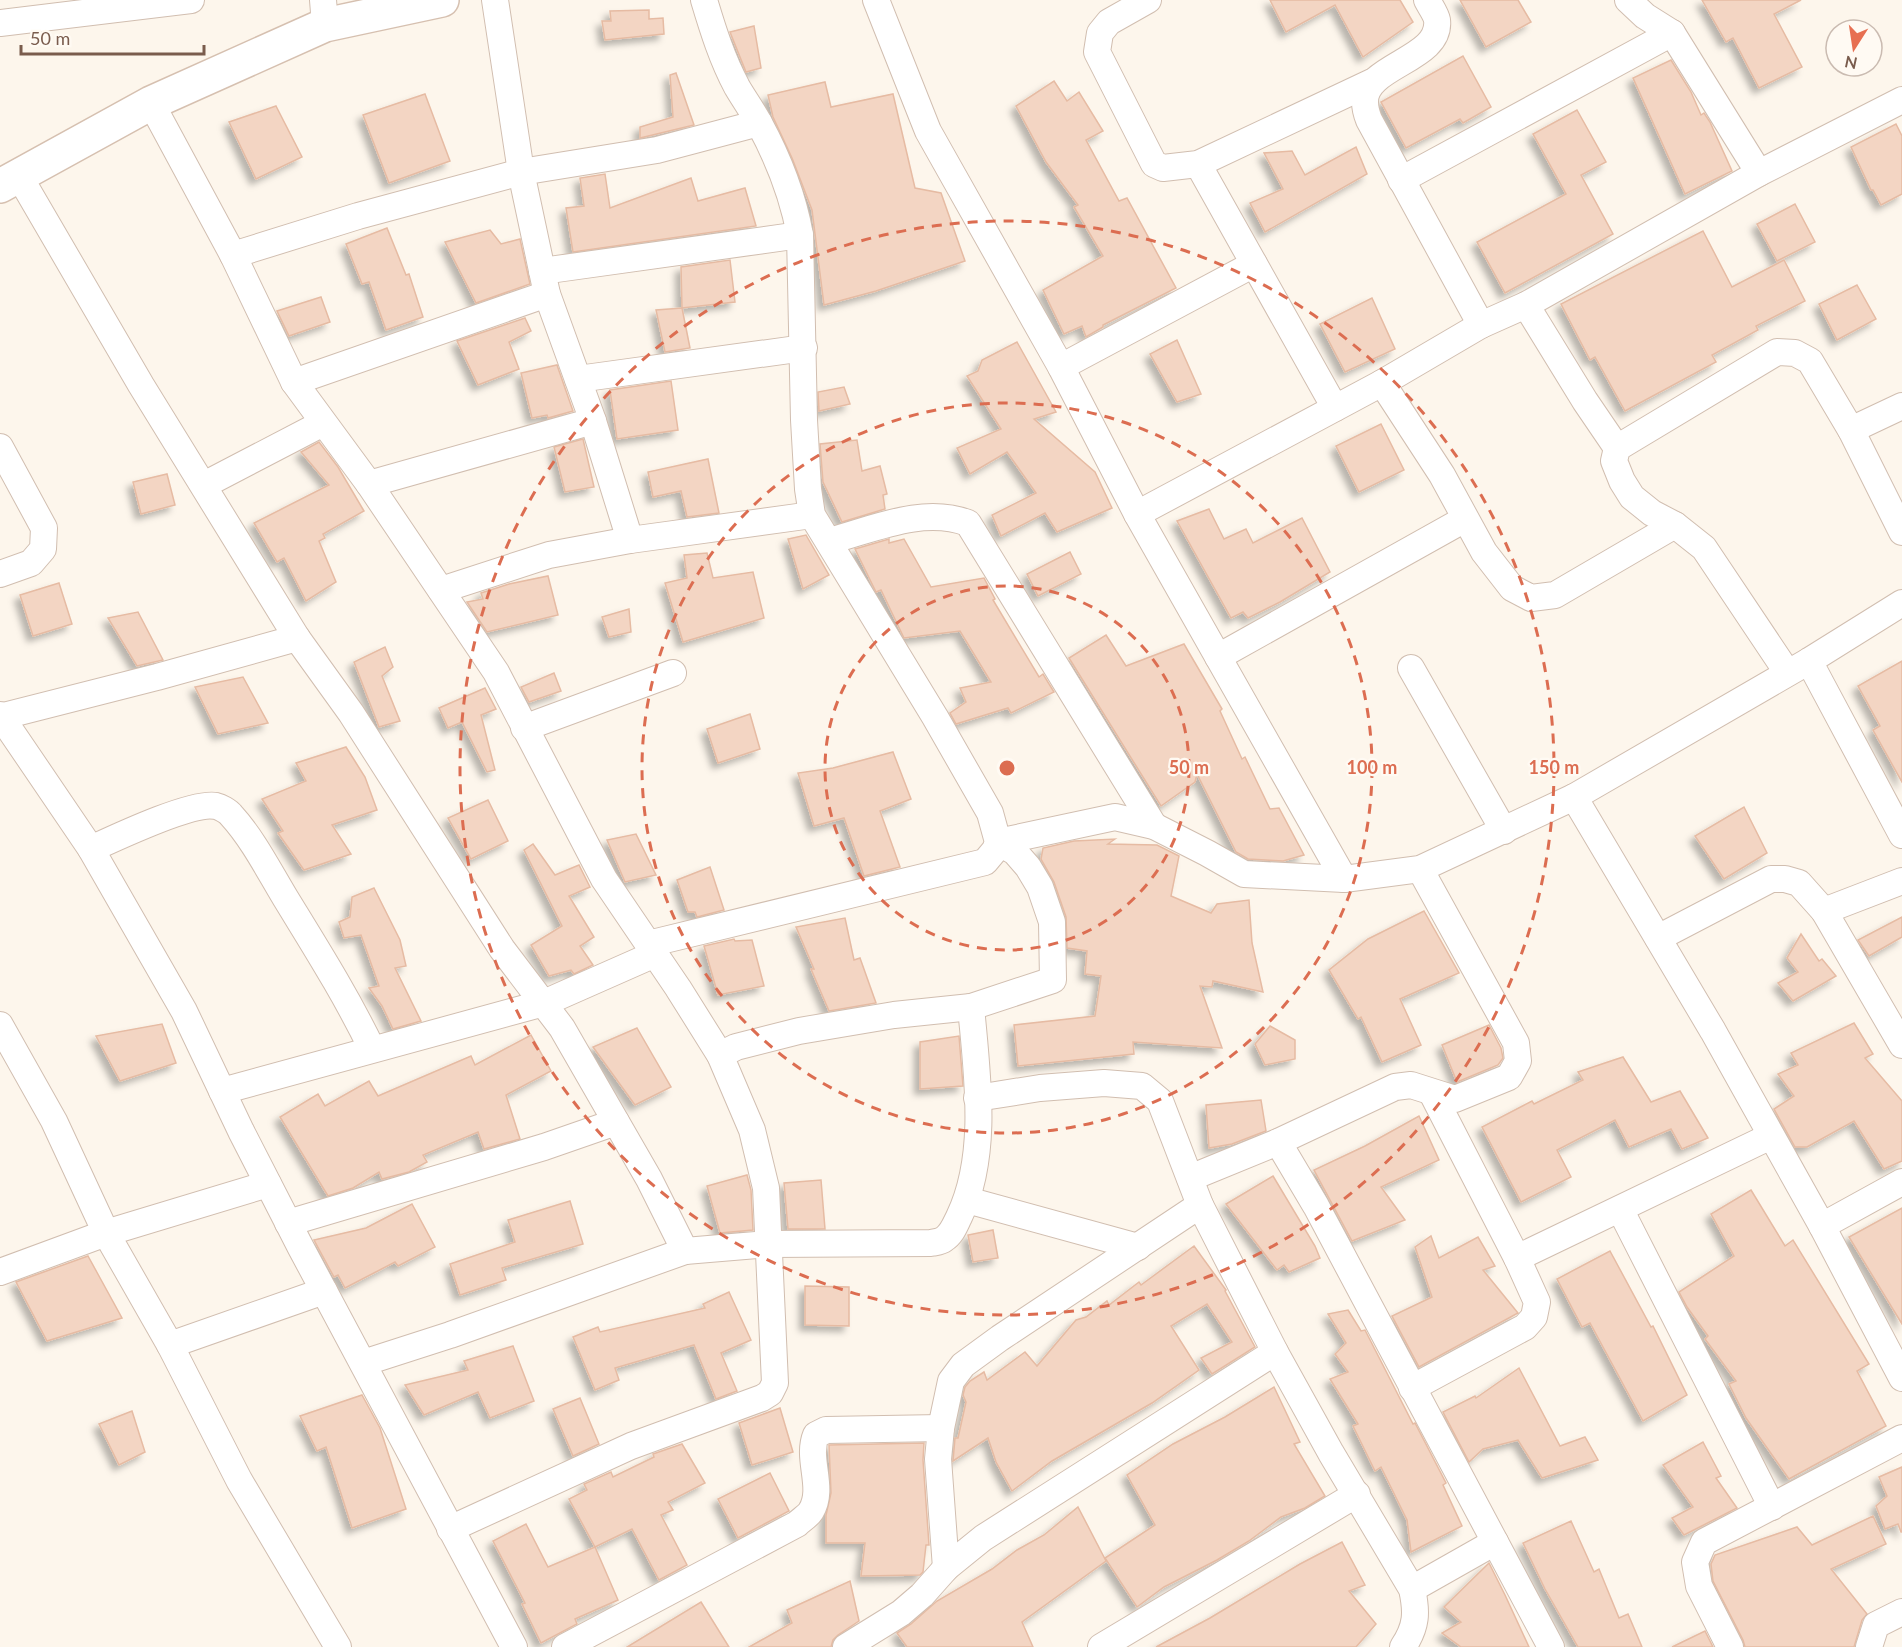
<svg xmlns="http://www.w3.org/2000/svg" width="1902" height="1647" font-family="Lato,sans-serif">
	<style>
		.building { fill: #f3d5c3; stroke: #e6bba3; stroke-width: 1.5; filter: url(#shadow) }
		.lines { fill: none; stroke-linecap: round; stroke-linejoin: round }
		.street-casing { stroke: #d1beb0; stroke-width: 28 }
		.secondary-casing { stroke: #d6c0b0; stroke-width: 36 }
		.street { stroke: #fff; stroke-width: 26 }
		.secondary { stroke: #fff; stroke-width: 33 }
		.ring { fill: none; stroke: #dc6d51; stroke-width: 3; stroke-dasharray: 10 8 }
		.centre { fill: #dc6d51; stroke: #fffaf3; stroke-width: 3 }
		.ring-label { font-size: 18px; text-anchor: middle; font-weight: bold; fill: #dc6d51; stroke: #fffaf3; stroke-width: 4.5; stroke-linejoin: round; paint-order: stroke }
	</style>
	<defs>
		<filter id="shadow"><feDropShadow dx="-5.5" dy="5.5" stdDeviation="3" flood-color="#0004"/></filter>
	</defs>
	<rect width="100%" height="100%" fill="#fdf6ec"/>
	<g class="building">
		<polygon points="1270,0 1400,0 1413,22 1363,57 1335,5 1286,32"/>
		<polygon points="1460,0 1518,0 1531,22 1486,47"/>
		<polygon points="1702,0 1801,0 1774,14 1802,67 1759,88 1733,38 1726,42"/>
		<polygon points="649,10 649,19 663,18 664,34 605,40 602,21 611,21 610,11"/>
		<polygon points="754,26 761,68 746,72 730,32"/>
		<polygon points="1463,56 1491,107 1463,123 1460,119 1406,148 1381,102"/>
		<polygon points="1671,60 1691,92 1701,115 1704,113 1710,122 1732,171 1685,194 1633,78"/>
		<polygon points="676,73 694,125 640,138 640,127 673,117 670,75"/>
		<polygon points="1054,81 1067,101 1079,92 1103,131 1086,140 1119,201 1127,198 1176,288 1103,325 1103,327 1086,337 1082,326 1064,334 1043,290 1103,256 1074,207 1078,205 1046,162 1016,106"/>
		<polygon points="825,82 831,107 893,94 915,188 941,193 965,261 876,291 824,305 812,210 792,158 773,117 768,95"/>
		<polygon points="425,94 450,161 389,183 363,115"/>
		<polygon points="276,106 302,157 256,179 229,122"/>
		<polygon points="1577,110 1606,162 1581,175 1613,234 1505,293 1477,242 1566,194 1533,134"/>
		<polygon points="1896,124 1902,136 1902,194 1881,205 1873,190 1871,190 1851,147"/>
		<polygon points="1356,147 1367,174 1265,232 1250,203 1283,189 1264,153 1292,151 1305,175"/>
		<polygon points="605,174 610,208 691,178 698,201 745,188 756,226 573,252 566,208 584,206 580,178"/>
		<polygon points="1795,204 1815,242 1777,261 1757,224"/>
		<polygon points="387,228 406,275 409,274 423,317 386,330 369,282 362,284 346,244"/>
		<polygon points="490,230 501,244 520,239 530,284 476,303 445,242"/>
		<polygon points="1703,231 1732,287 1784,260 1805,301 1756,326 1758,330 1712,355 1716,362 1625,411 1595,357 1590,360 1561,304"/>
		<polygon points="730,260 735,302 682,308 681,267"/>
		<polygon points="1857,285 1876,319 1837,340 1819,304"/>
		<polygon points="321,297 330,322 289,336 277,311"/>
		<polygon points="1372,298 1395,349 1345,372 1320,324"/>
		<polygon points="682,308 690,348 665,352 656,310"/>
		<polygon points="525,318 531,331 509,342 519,369 478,385 457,341"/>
		<polygon points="1177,340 1201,394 1177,402 1150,354"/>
		<polygon points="1017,342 1056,412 1034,419 1095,472 1112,508 1057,532 1045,513 1001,536 992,515 1036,493 1007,452 970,474 957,448 1001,429 967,376 978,371 982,360"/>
		<polygon points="557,365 573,411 548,418 547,415 532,418 521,373"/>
		<polygon points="671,381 678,430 617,439 610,390"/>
		<polygon points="844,387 850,404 819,411 818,392"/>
		<polygon points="1381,424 1404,470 1359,492 1336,446"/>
		<polygon points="583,439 594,487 565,492 554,447"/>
		<polygon points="857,440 862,471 880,466 887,494 883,495 885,509 842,522 823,482 820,444"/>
		<polygon points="319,442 338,467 364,511 323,534 325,538 319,541 336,582 306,601 284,558 277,562 254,523 329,485 301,452"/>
		<polygon points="708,459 719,513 687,517 681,491 653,497 648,472"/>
		<polygon points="167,474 175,505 141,514 133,482"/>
		<polygon points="1209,509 1224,539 1246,529 1253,543 1302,518 1330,572 1280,602 1248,618 1243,612 1231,618 1177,521"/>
		<polygon points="806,535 829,575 803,589 788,539"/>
		<polygon points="889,539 889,543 904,539 931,587 984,578 995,599 993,600 1039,677 1043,674 1054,692 1011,713 1008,708 956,724 950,713 966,702 960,688 991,682 960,631 904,638 881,590 876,592 855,549"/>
		<polygon points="1070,552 1081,574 1038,596 1027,574"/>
		<polygon points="707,553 713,578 753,572 764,618 683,642 665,583 687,578 684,555"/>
		<polygon points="548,576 558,615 487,632 467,602 483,599 481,593 509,584"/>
		<polygon points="59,583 72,624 33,636 20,595"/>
		<polygon points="629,609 631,632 609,637 602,617"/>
		<polygon points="138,612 163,660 137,666 108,618"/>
		<polygon points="1106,635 1126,666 1184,644 1222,709 1220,711 1242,759 1245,757 1270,809 1279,808 1304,855 1283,861 1248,859 1236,852 1197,774 1195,782 1161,806 1069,658"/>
		<polygon points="385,647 393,667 382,676 400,721 379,727 354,662"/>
		<polygon points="1902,661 1902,782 1873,730 1880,726 1858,686"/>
		<polygon points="554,673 561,691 529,702 521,687"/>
		<polygon points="243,677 268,723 218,734 195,687"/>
		<polygon points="485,688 496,709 481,715 495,770 487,772 462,722 448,728 439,708"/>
		<polygon points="750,714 760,749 718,763 707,729"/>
		<polygon points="346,747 365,777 377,810 332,825 351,854 304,870 278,833 283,831 262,799 306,781 296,763"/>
		<polygon points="893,752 911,799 880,811 900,867 864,876 844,818 814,826 798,773 833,768"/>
		<polygon points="488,800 508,841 471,859 448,818"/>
		<polygon points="1744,807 1767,853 1724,879 1695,836"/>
		<polygon points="636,834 656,875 625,882 607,840"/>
		<polygon points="1115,839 1108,844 1157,845 1179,856 1171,896 1211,913 1217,904 1249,900 1252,943 1263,992 1213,981 1212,987 1200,986 1222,1048 1133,1042 1134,1054 1018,1066 1014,1025 1095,1016 1101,976 1085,974 1087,951 1067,948 1066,917 1054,882 1041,859 1043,848 1074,841"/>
		<polygon points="533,844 555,875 579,865 590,887 569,896 594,937 580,946 593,965 574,974 571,970 549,976 531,945 562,926 524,850"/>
		<polygon points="710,867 724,910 697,917 695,912 688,912 677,880"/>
		<polygon points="374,888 400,940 406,966 395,968 421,1021 393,1029 382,1006 369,988 379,986 361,935 344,938 339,922 350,917 352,897"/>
		<polygon points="1424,911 1459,973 1400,999 1421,1045 1382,1062 1361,1017 1358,1019 1329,970 1368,939"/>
		<polygon points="1902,917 1902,937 1869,956 1858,940"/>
		<polygon points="845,918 854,960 860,958 876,1003 829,1011 811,969 814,969 796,927"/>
		<polygon points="1801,934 1819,961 1822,959 1836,976 1793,1001 1778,983 1798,972 1787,958"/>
		<polygon points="734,939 735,941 752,940 764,986 718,995 704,946"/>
		<polygon points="1854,1023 1873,1054 1865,1058 1902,1101 1902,1161 1884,1169 1854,1121 1807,1147 1795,1147 1774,1109 1794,1096 1778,1074 1798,1065 1791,1053"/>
		<polygon points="162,1024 176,1063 120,1081 96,1036"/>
		<polygon points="1489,1025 1501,1048 1503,1058 1498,1065 1457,1082 1442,1045"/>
		<polygon points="1270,1026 1295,1040 1295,1059 1265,1065 1255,1044"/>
		<polygon points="637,1028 671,1087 635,1105 593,1047"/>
		<polygon points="531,1035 551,1071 506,1095 520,1139 484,1149 478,1132 423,1155 427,1162 409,1172 382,1179 379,1172 353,1188 328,1196 280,1117 318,1094 325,1106 369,1081 378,1096 471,1056 475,1065"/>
		<polygon points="959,1036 963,1086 920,1089 920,1042"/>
		<polygon points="1623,1057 1651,1102 1680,1091 1708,1138 1682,1149 1671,1129 1629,1147 1615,1120 1557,1150 1571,1177 1521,1202 1482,1127 1532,1101 1534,1104 1583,1080 1578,1072"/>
		<polygon points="1261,1100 1266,1131 1232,1144 1209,1148 1206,1105"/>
		<polygon points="1419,1116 1439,1160 1381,1187 1405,1220 1352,1241 1314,1170 1365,1146"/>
		<polygon points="747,1175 751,1190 753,1230 720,1233 707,1186"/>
		<polygon points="1273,1176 1315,1246 1320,1258 1289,1272 1284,1265 1277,1270 1226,1204"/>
		<polygon points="821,1180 825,1229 788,1229 784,1183"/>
		<polygon points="1751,1190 1785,1246 1793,1240 1869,1364 1857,1371 1886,1426 1789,1479 1746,1418 1729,1384 1736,1381 1705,1339 1708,1336 1687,1307 1679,1292 1734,1256 1711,1214"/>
		<polygon points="570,1201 583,1244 502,1268 506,1280 460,1295 450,1264 515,1242 508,1220"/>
		<polygon points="412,1204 435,1247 398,1266 395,1262 345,1288 338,1275 334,1277 314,1240 366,1228"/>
		<polygon points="1902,1208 1902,1324 1849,1237"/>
		<polygon points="993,1230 998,1258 973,1262 968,1235"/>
		<polygon points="1431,1236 1439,1258 1478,1237 1495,1266 1483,1270 1518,1313 1419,1367 1392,1316 1432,1297 1415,1247"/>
		<polygon points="1194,1246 1226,1290 1225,1291 1255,1347 1212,1374 1201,1358 1232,1342 1207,1304 1171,1326 1199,1370 1152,1403 1052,1461 1012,1491 996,1462 988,1438 953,1461 955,1438 958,1438 966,1402 963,1395 965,1387 970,1381 984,1372 987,1380 1025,1352 1037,1366 1076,1320 1086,1317 1107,1301 1109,1305 1139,1282 1141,1285"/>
		<polygon points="1610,1251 1651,1327 1653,1326 1687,1395 1643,1421 1590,1323 1582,1327 1557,1279"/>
		<polygon points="88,1256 122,1318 47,1341 16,1282"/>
		<polygon points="805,1286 849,1287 849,1326 805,1325"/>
		<polygon points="729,1292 751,1340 721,1353 737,1391 716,1399 694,1345 615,1368 619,1380 595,1390 573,1337 598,1327 600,1332 705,1308 703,1304"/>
		<polygon points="1348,1310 1361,1331 1365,1330 1413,1424 1415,1423 1446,1483 1443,1485 1462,1526 1411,1552 1407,1520 1381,1467 1375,1471 1353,1426 1358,1424 1330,1379 1348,1372 1335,1354 1346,1343 1328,1314"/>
		<polygon points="513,1346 534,1401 490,1418 478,1392 424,1415 405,1385 468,1370 464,1361"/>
		<polygon points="1519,1368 1560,1446 1585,1437 1598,1460 1542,1478 1518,1440 1483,1449 1469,1462 1443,1412 1475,1396 1476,1398"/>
		<polygon points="1274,1387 1300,1442 1294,1444 1325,1496 1305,1508 1281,1517 1249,1541 1217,1560 1164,1587 1137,1607 1105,1558 1155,1525 1127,1475 1173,1444 1225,1417"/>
		<polygon points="362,1395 380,1428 406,1509 352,1528 326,1447 317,1451 300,1416"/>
		<polygon points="580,1398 599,1444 573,1456 553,1409"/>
		<polygon points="780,1408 793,1452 752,1465 739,1423"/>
		<polygon points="132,1411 145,1452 119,1465 99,1424"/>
		<polygon points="1703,1442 1721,1476 1716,1478 1737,1508 1684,1535 1672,1518 1693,1507 1663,1465"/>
		<polygon points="924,1443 923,1460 929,1545 926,1545 923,1572 920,1575 861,1576 865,1543 826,1543 826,1515 831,1493 829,1445"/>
		<polygon points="682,1444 705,1483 668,1502 673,1510 661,1515 687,1565 659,1580 632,1529 595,1547 569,1499 587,1490 584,1484 611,1472 613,1477 654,1457 653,1454"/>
		<polygon points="1902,1467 1902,1532 1901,1532 1898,1524 1885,1529 1876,1506 1887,1496 1879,1477"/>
		<polygon points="770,1473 789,1511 738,1538 718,1499"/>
		<polygon points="1078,1507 1106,1561 1022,1622 1033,1647 907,1647 897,1633 911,1624 937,1601 992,1569 1017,1550 1044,1535"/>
		<polygon points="1873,1516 1886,1544 1831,1569 1867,1614 1862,1620 1854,1647 1745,1647 1743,1640 1713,1581 1711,1564 1715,1555 1797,1527 1812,1545"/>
		<polygon points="1571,1521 1594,1572 1599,1569 1619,1618 1628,1614 1642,1647 1578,1647 1545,1589 1523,1543"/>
		<polygon points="526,1524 548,1567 595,1547 618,1600 575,1619 577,1624 541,1643 522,1604 525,1603 493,1541"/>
		<polygon points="1342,1542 1365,1585 1349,1591 1376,1624 1356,1647 1156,1647 1210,1618 1300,1564"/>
		<polygon points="1489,1563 1505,1595 1529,1647 1461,1647 1442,1633 1461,1622 1444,1607"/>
		<polygon points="850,1581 859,1621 838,1635 833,1640 831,1647 749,1647 792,1623 787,1610"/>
		<polygon points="701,1602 729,1647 627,1647"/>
		<polygon points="1705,1631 1713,1647 1672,1647"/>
	</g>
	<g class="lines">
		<g class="street-casing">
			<g id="street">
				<polyline points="323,0 325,25"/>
				<polyline points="495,0 521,172 547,294 593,421 630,540"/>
				<polyline points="876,0 928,131 1061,367 1137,514 1344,879"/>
				<polyline points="1148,0 1109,22 1100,33 1097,52 1154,164 1163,168 1198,164 1372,82"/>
				<path d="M 1427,0 C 1430,6 1436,14 1437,20 C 1442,60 1364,65 1365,102 C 1365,108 1367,115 1369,120 L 1481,325"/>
				<polyline points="1628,0 1645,16 1672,33 1759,173"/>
				<polyline points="0,23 191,0"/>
				<polyline points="151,103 233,255 294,382 369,484 496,672 604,879 678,988 720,1055 752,1130 766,1188 775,1383 770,1393 762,1398 631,1446 450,1529"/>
				<polyline points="1198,164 1335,408"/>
				<polyline points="18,174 141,385 297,638 351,713 502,949 562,1028 649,1179 685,1251"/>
				<polyline points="1401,180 1672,33"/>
				<polyline points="233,255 358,216 521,172 657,150 759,123"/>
				<polyline points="542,271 800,235"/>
				<polyline points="1526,305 1585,401 1617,448"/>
				<polyline points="1061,367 1254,264"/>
				<polyline points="578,379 804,348"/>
				<polyline points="294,382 547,294"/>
				<polyline points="1382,383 1442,475 1484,552 1512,588 1531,598 1555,595 1675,525"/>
				<polyline points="1851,430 1902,406"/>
				<polyline points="0,447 44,528 43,549 31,563 0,574"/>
				<polyline points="369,484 593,421"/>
				<polyline points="204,485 323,423"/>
				<polyline points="1137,514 1382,383 1481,325 1526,305 1759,173 1902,100"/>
				<path d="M 829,541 C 874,529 923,506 968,523 L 1154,826"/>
				<polyline points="441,590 549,555 630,540 812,515"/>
				<polyline points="1218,657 1465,519"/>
				<polyline points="1809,661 1902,835"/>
				<polyline points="1411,668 1504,831"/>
				<polyline points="1787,672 1704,548 1675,525 1652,513 1632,497 1622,481 1614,461 1617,448 1777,352 1795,353 1810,361 1851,430 1902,532"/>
				<path d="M 0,715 L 91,849 C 115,838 193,801 216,806 C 220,807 228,811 231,815 C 253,839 269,871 286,899 C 316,948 347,997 372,1049"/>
				<polyline points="0,717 157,677 297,638"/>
				<polyline points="524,728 673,673"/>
				<polyline points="1574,797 1713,1031 1822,1226 1902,1378"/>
				<polyline points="998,842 1115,817 1154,826 1207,853 1244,874 1344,879 1420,869 1574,797 1809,661 1902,603"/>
				<polyline points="91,849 184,1011 241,1131 301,1248 514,1647"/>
				<polyline points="1824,911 1902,881"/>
				<polyline points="1658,938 1771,879 1785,879 1799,883 1824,911 1902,1045"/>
				<path d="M 648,944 L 985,862 L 995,850 L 998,842 L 990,813 L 935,717 L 812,515 L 808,489 L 804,420 L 800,235 C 793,196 778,158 759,123 C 752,110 744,99 737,87 C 722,59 713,30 704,0"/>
				<polyline points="0,1025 54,1121 106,1233 170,1345 239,1480 338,1647"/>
				<polyline points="720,1055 736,1047 799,1031 894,1015 971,1007 1053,980 1052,922 1040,887 1028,867 1015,852 998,842"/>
				<polyline points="222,1091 544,1003 655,954"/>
				<path d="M 977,1098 L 1040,1088 L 1104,1083 L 1142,1086 L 1160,1101 L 1200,1205 L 1275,1352 L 1331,1453 L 1412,1589 C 1417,1612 1417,1626 1403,1647"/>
				<polyline points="1278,1142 1316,1206 1551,1647"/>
				<polyline points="1190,1178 1278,1142 1395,1087 1411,1085 1455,1099 1509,1077 1518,1061 1516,1043 1420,869"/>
				<polyline points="967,1200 1138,1247"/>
				<polyline points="1620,1209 1772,1507"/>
				<polyline points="288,1223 544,1147 616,1122"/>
				<polyline points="1822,1226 1902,1182"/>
				<polyline points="1517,1258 1771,1136"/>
				<polyline points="0,1272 106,1233 268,1184"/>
				<polyline points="170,1345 324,1291"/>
				<path d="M 363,1363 L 450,1335 L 685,1251 L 769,1244 L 931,1243 C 935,1242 940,1242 944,1239 C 952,1234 955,1225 959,1217 C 989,1155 977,1074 971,1007"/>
				<polyline points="1412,1388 1525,1327 1534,1317 1537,1302 1517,1258 1432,1093"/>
				<polyline points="946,1568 938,1459 941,1428 951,1381 963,1365 1000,1338 1200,1205"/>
				<polyline points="1412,1589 1495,1542"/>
				<path d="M 565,1647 L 797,1524 C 801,1520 808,1516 811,1511 C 825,1488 806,1459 816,1435 L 826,1430 L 941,1428"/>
				<polyline points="846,1647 901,1613 922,1595 946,1568 983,1538 1275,1352"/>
				<polyline points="1101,1647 1357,1494"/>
				<polyline points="1730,1647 1699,1586 1695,1562 1704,1542 1902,1438"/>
				<polyline points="1869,1647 1876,1625 1902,1612"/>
			</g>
		</g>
		<g class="secondary-casing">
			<polyline id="secondary" points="0,186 151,103 325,25 442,0"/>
		</g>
		<use href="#street" class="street"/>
		<use href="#secondary" class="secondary"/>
	</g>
	<g class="ring">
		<circle cx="1007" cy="768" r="182"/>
		<circle cx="1007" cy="768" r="365"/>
		<circle cx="1007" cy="768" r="547"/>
	</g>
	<circle cx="1007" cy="768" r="9" class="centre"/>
	<g class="ring-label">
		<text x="1189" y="774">50 m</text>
		<text x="1372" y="774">100 m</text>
		<text x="1554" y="774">150 m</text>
	</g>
	<g transform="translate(1854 48) rotate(192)"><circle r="28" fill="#fffaf3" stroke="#cabbb1" stroke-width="1.5"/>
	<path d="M0-4.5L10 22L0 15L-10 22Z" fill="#e76f51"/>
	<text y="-9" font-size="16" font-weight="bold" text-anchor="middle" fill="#7a5c4d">N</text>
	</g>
	<path d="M21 45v9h183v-9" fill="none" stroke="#7a5c4d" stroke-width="3"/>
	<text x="30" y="45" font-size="18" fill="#7a5c4d" stroke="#fffaf3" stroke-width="4.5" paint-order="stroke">50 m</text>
</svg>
